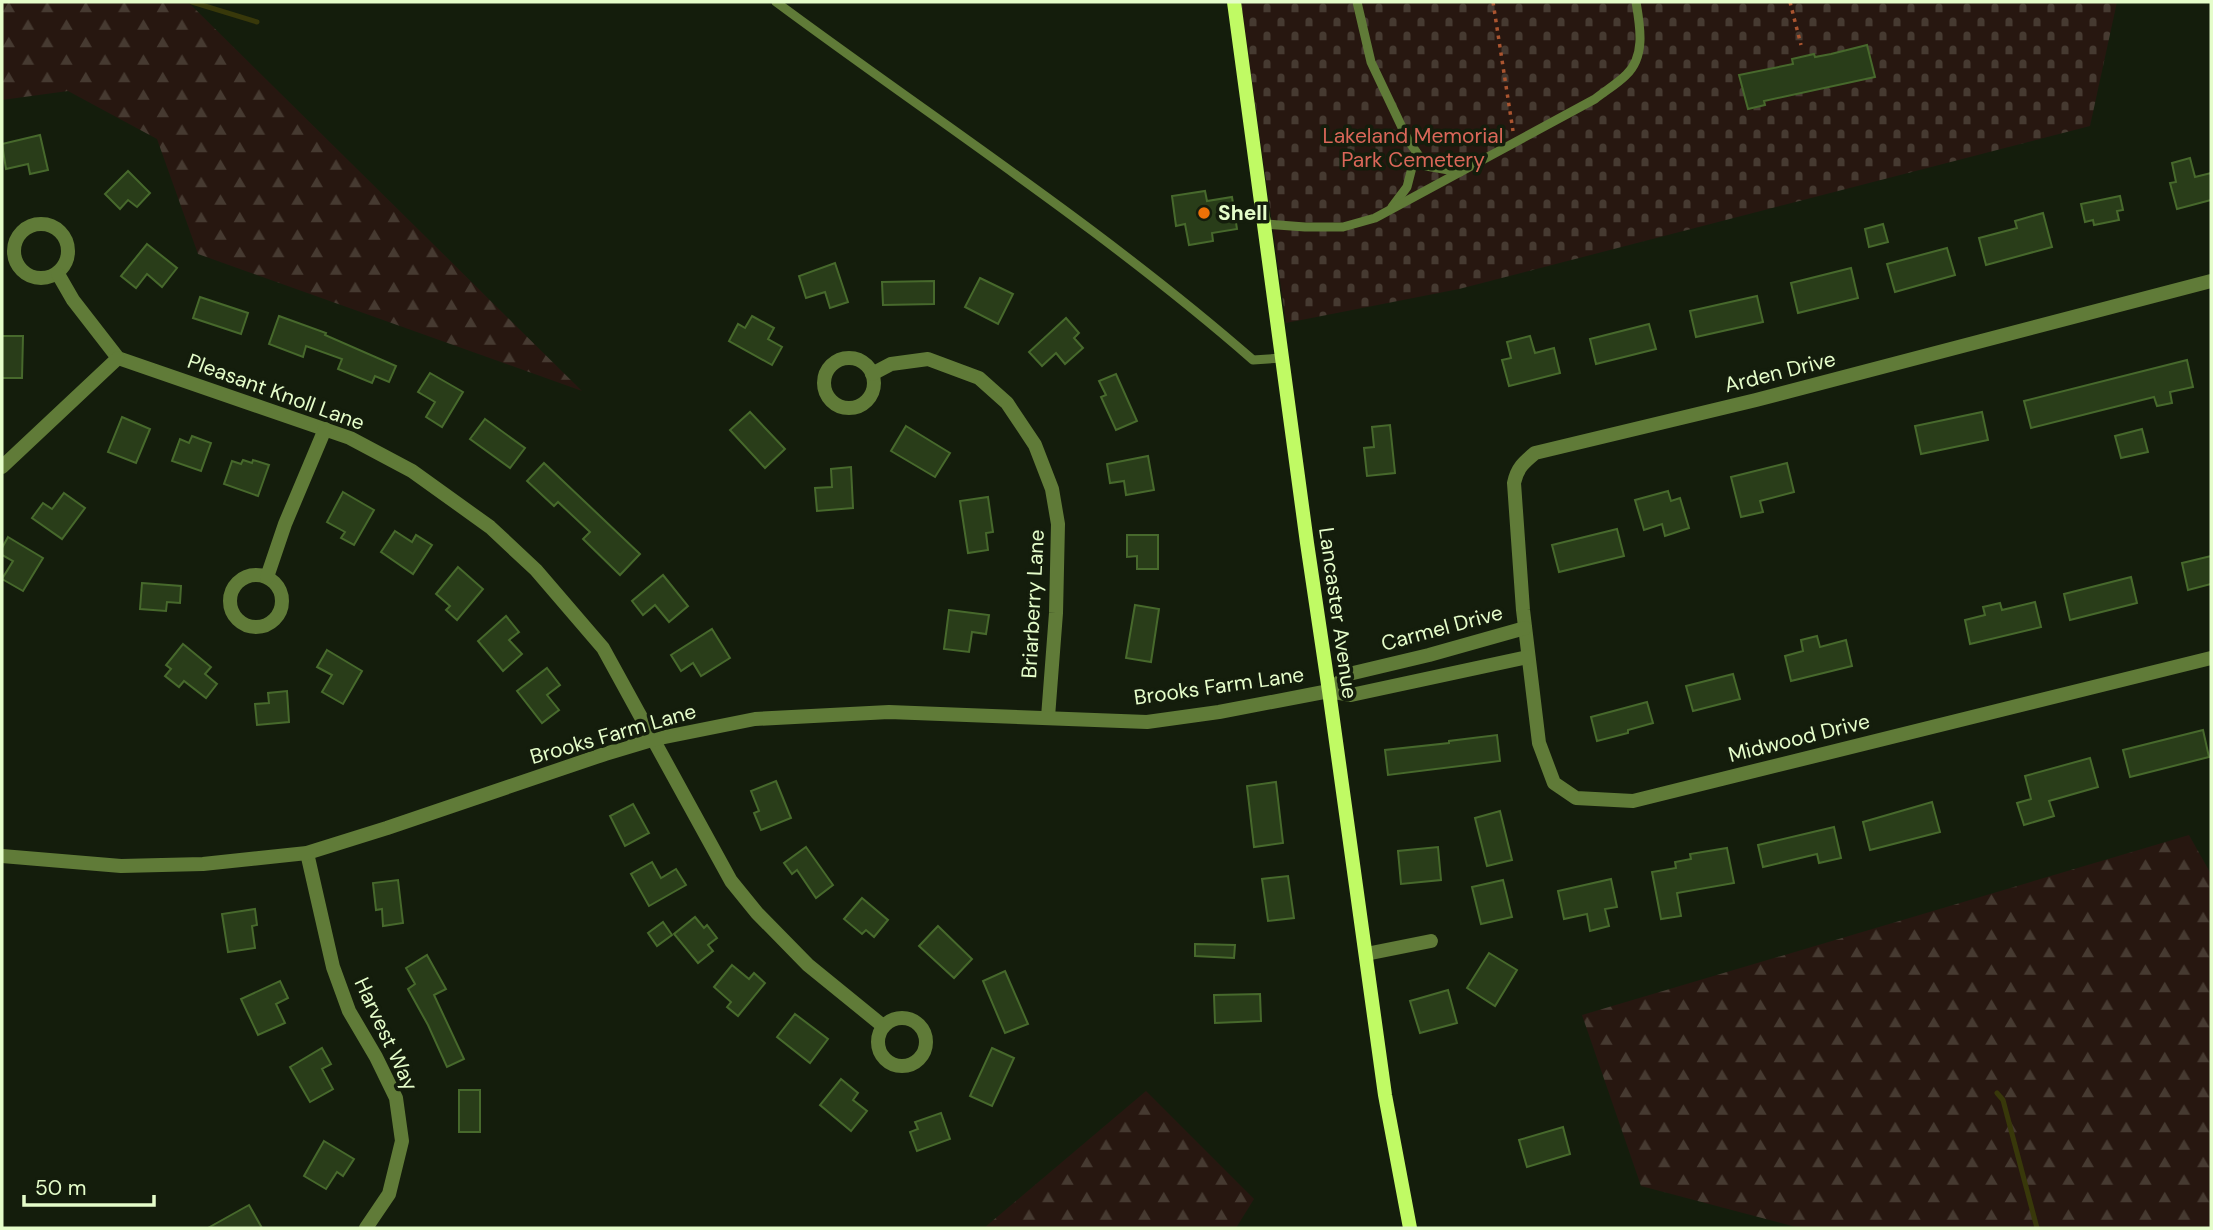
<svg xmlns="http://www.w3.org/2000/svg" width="2213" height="1230" font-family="'DM Sans',sans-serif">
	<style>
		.forest { fill: url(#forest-firs) }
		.cemetery { fill: url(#cemetery-stones) }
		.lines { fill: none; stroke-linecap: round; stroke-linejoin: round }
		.stream { stroke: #38380a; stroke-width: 5 }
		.building { fill: #293d19; stroke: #47692c; stroke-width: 2 }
		.path { stroke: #ab5530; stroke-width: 3.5; stroke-dasharray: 3.5 5; stroke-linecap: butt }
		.lane { stroke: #607b38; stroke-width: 9 }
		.street { stroke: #607b38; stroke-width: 14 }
		.secondary { stroke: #c0fa64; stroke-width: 14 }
		.poi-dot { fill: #ec7107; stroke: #141d0c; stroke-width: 2.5 }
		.labels { text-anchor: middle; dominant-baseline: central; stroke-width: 7; stroke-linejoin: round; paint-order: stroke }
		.park-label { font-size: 21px; fill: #da6759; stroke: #141d0c }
		.poi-label { font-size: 21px; font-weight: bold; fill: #e5fdca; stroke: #141d0c; text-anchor: start }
		.street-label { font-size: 21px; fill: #e5fdca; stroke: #141d0c }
	</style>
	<defs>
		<pattern id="forest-firs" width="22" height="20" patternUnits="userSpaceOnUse" patternTransform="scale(1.75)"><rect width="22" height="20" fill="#271710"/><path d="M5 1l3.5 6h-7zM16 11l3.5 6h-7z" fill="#463a31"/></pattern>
		<pattern id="cemetery-stones" width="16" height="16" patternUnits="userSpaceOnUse" patternTransform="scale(1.75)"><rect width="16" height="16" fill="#271710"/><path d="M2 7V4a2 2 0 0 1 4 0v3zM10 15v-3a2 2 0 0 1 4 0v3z" fill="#463a31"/></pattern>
	</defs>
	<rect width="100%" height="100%" fill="#141d0c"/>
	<g class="forest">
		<polygon points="2,2 188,2 582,391 198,254 157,139 68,91 2,100"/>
		<polygon points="2189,835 2211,874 2211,1228 1800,1228 1641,1186 1582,1015"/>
		<polygon points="1146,1091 1254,1199 1236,1228 984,1228"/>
	</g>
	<polygon class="cemetery" points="1241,2 2117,2 2090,126 1459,289 1286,323"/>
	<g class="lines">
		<g class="stream">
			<polyline points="192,2 257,22"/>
			<polyline points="1997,1093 2003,1100 2037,1228"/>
		</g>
	</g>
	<g class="building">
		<polygon points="1867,45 1875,77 1764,101 1765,105 1748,109 1739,75 1793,64 1792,59 1814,54 1815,57 1831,54"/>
		<polygon points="40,135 48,170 30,174 28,164 6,169 2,144"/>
		<polygon points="2190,158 2195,177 2211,173 2211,200 2177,209 2170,183 2176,182 2172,163"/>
		<polygon points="128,171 150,193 137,207 128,200 120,209 105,194"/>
		<polygon points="1205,191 1207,201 1232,197 1237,229 1212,233 1213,241 1189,245 1185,224 1176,226 1172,196"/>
		<polygon points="2120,196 2123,210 2117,211 2119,220 2094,225 2093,220 2085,222 2081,204"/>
		<polygon points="2043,213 2052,247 1986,265 1979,238 2017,228 2015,221"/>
		<polygon points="1883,224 1888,242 1869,247 1865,229"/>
		<polygon points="147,244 177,268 162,287 147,274 136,288 121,276"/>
		<polygon points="1947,248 1955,275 1895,292 1887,264"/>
		<polygon points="835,263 848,302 830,308 825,292 806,298 799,276"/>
		<polygon points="1851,268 1858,298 1798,313 1791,283"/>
		<polygon points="980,278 1013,294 998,324 965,307"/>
		<polygon points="934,281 934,304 883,305 882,282"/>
		<polygon points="1757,296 1763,322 1696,337 1690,311"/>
		<polygon points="200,297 248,313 241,334 193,318"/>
		<polygon points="279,316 326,333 325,335 396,366 389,382 375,376 372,383 338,369 342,359 306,346 303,357 269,344"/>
		<polygon points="752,316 774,328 768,339 782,347 772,365 729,341 738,324 745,328"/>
		<polygon points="1066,318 1079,333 1074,338 1083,348 1065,364 1056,353 1042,366 1029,352"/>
		<polygon points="1649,324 1656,349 1596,364 1590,339"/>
		<polygon points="2,336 23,336 22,378 2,378"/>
		<polygon points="1530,336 1535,353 1554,348 1560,373 1509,386 1502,360 1511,358 1507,342"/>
		<polygon points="2187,360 2193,387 2170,392 2172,403 2157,406 2154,397 2031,428 2024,401"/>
		<polygon points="430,373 463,392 442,427 426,417 435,402 418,392"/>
		<polygon points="1116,374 1137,421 1116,430 1101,397 1106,395 1099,381"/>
		<polygon points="750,412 785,449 765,468 730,430"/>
		<polygon points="1982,412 1988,440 1921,454 1915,426"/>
		<polygon points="122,417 150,429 136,463 108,452"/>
		<polygon points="485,419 525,448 510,468 470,439"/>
		<polygon points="1390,425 1395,473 1367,476 1364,448 1374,447 1372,427"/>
		<polygon points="906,426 950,453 935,477 891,451"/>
		<polygon points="2142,429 2148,452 2121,458 2115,436"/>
		<polygon points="192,436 211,443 201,471 172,461 180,439 189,443"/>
		<polygon points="1148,456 1154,490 1126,495 1124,481 1110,483 1107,464"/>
		<polygon points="243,460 252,463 253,460 269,465 258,496 224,484 232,461 241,464"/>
		<polygon points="544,463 640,554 620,575 583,539 590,532 558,502 554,506 527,481"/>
		<polygon points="1787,463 1794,492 1760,501 1763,512 1741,517 1731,477"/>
		<polygon points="851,467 853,508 817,511 815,488 832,487 831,469"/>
		<polygon points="1668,491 1671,501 1680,498 1689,528 1665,536 1662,524 1644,530 1635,500"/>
		<polygon points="343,492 374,510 354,545 341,538 345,532 327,522"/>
		<polygon points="64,493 85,508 62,539 32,518 43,503 52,509"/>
		<polygon points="988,497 993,532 986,533 988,550 968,553 960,501"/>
		<polygon points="1617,529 1624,556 1559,572 1552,545"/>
		<polygon points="395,531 412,542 416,535 432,545 413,574 381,552"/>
		<polygon points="1127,535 1158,535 1158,569 1137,569 1137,556 1127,557"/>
		<polygon points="8,537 43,558 23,591 2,579 13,561 2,555 2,548"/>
		<polygon points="2211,556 2211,584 2188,590 2182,563"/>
		<polygon points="458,567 483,589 457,620 446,610 450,606 436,594"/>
		<polygon points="663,575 688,606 669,622 655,605 643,615 632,601"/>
		<polygon points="2131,577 2137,603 2070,620 2064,594"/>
		<polygon points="142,583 181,586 180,603 167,602 166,611 140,609"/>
		<polygon points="2035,602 2041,627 1970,644 1965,620 1985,615 1983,607 2000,603 2002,610"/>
		<polygon points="1135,605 1159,609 1151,662 1126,658"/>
		<polygon points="949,610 989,615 986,634 972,632 969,652 944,649"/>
		<polygon points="506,616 519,632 509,640 522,654 503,671 478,641"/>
		<polygon points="712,629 730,658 701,676 693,663 681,671 671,655"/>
		<polygon points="1817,636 1820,647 1846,640 1852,666 1791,681 1785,656 1803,651 1801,640"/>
		<polygon points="183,644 211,667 205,674 217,684 206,698 184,681 179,687 165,676 171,669 166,665"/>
		<polygon points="327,650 362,671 343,704 322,692 332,675 317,667"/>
		<polygon points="547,668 560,685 547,695 559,710 542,723 517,691"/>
		<polygon points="1733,674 1740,699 1693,711 1686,686"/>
		<polygon points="287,691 289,722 257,725 255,704 269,703 268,693"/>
		<polygon points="1647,702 1653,723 1628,730 1628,733 1597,741 1591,717"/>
		<polygon points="2203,730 2209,757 2130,777 2123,750"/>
		<polygon points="1497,735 1500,761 1388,775 1385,750 1449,743 1449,741"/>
		<polygon points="2090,758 2098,787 2049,801 2054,816 2024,825 2017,803 2031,799 2025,776"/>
		<polygon points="776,781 791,818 761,830 754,813 759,811 751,791"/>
		<polygon points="1276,782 1283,843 1254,847 1247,786"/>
		<polygon points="1932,802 1940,832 1870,850 1863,822"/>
		<polygon points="633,804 649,833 625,846 610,816"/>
		<polygon points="1500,811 1512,860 1487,866 1475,818"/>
		<polygon points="1834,827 1841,858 1819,863 1817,854 1763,867 1758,845"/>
		<polygon points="806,847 833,885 816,898 797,870 792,874 784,863"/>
		<polygon points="1438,847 1441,880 1401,884 1398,851"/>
		<polygon points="1727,848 1734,883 1677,893 1681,916 1661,919 1652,872 1676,868 1675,862 1691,859 1690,854"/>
		<polygon points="652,862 661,878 676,869 686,885 649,906 631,874"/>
		<polygon points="1288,876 1294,918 1268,921 1262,879"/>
		<polygon points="1611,879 1617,907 1605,909 1609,926 1590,931 1587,914 1564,919 1558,891"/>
		<polygon points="398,880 403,923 383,926 382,909 376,910 373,883"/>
		<polygon points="1503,880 1512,917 1481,924 1472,887"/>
		<polygon points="862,898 888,920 874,937 866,930 862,934 844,919"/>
		<polygon points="255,909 257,925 252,926 255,948 228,952 222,914"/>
		<polygon points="695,917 704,928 707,925 717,938 708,945 713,951 698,963 674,934"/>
		<polygon points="663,922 672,935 657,946 648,933"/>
		<polygon points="938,926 972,959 954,978 919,946"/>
		<polygon points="1195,944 1235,945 1234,958 1195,956"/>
		<polygon points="1489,953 1517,970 1495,1006 1467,988"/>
		<polygon points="427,955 446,989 434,995 464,1059 447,1067 428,1025 408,989 415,984 406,968"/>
		<polygon points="732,965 749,979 754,973 765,983 738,1016 727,1007 731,1002 714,987"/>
		<polygon points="1005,971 1028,1024 1005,1033 983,981"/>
		<polygon points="280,981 288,998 276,1004 285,1023 258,1035 241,999"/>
		<polygon points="1448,990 1457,1023 1420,1033 1410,1001"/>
		<polygon points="1260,994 1261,1021 1215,1023 1214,995"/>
		<polygon points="795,1014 828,1039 810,1063 777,1037"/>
		<polygon points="322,1048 331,1064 322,1069 333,1089 310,1102 290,1067"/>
		<polygon points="992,1048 1014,1058 992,1106 970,1096"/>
		<polygon points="841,1079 858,1093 853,1100 867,1111 851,1131 820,1105"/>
		<rect x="459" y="1090" width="21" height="42"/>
		<polygon points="941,1113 950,1139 917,1151 910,1132 918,1129 915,1122"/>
		<polygon points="1563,1127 1570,1154 1527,1167 1519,1140"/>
		<polygon points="324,1141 354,1159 343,1176 337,1172 326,1189 304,1176"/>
		<polygon points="249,1205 262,1228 208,1228"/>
	</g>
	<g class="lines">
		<g class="path">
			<polyline points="1493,2 1513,131"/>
			<polyline points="1790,2 1801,45"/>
		</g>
		<g class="lane">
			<path d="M 776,2 C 935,120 1103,229 1253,360 L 1282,358"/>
			<polyline points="1357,2 1371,62 1408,140 1426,166 1460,172"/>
			<polyline points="1392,207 1407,187 1416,152"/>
			<path d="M 1265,224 L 1305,227 L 1343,227 L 1375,218 L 1595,99 C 1605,91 1617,84 1626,75 C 1646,56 1640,26 1636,2"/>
		</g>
		<g class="street">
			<circle cx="41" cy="251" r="27"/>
			<polyline points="58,274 73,300 118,358 350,438 412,471 490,527 536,570 603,648 731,881 757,913 808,965 883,1026"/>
			<path d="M 2211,281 L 1756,400 L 1535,453 C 1524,462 1517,468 1514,483 L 1523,610 L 1539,743 L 1554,783 L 1576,798 L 1633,801 L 2211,658"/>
			<circle cx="849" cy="383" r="25"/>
			<polyline points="872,374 891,364 928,359 979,378 1007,403 1035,445 1052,489 1058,524 1056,613 1048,717"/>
			<polyline points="2,467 118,358"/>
			<circle cx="256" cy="601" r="26"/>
			<polyline points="267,577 285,524 325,429"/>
			<polyline points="1329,691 1349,674 1429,655 1525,628"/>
			<polyline points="307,853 333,967 349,1011 376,1057 396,1098 402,1141 389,1194 366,1228"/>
			<polyline points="2,856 121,866 203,864 307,853 387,828 605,754 655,739 755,719 889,712 1147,722 1219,712 1329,691 1351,695 1528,657"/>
			<polyline points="1366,954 1431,941"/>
			<circle cx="902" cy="1042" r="24"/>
		</g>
		<polyline class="secondary" points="1234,2 1307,543 1329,691 1385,1095 1410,1228"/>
	</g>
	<circle class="poi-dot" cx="1204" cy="213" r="7"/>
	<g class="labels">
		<g class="park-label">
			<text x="1413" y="136">Lakeland Memorial<tspan x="1413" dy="24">Park Cemetery</tspan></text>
		</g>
		<g class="poi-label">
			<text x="1218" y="213">Shell</text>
		</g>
		<g class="street-label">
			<text transform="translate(1780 372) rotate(-14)">Arden Drive</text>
			<text transform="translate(276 392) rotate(20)">Pleasant Knoll Lane</text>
			<text transform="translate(1033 604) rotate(-87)">Briarberry Lane</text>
			<text transform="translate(1338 613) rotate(82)">Lancaster Avenue</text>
			<text transform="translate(1442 628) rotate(-15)">Carmel Drive</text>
			<text transform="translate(1219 686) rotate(-8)">Brooks Farm Lane</text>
			<text transform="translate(613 734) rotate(-16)">Brooks Farm Lane</text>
			<text transform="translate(1799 738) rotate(-14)">Midwood Drive</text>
			<text transform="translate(386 1034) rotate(65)">Harvest Way</text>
		</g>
	</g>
	<rect width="2213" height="1230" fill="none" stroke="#e5fdca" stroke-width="7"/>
	<path d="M24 1195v10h130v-10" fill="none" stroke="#e5fdca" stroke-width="3.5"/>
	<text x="35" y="1195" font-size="21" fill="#e5fdca" stroke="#141d0c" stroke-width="5" paint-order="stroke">50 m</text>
</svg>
